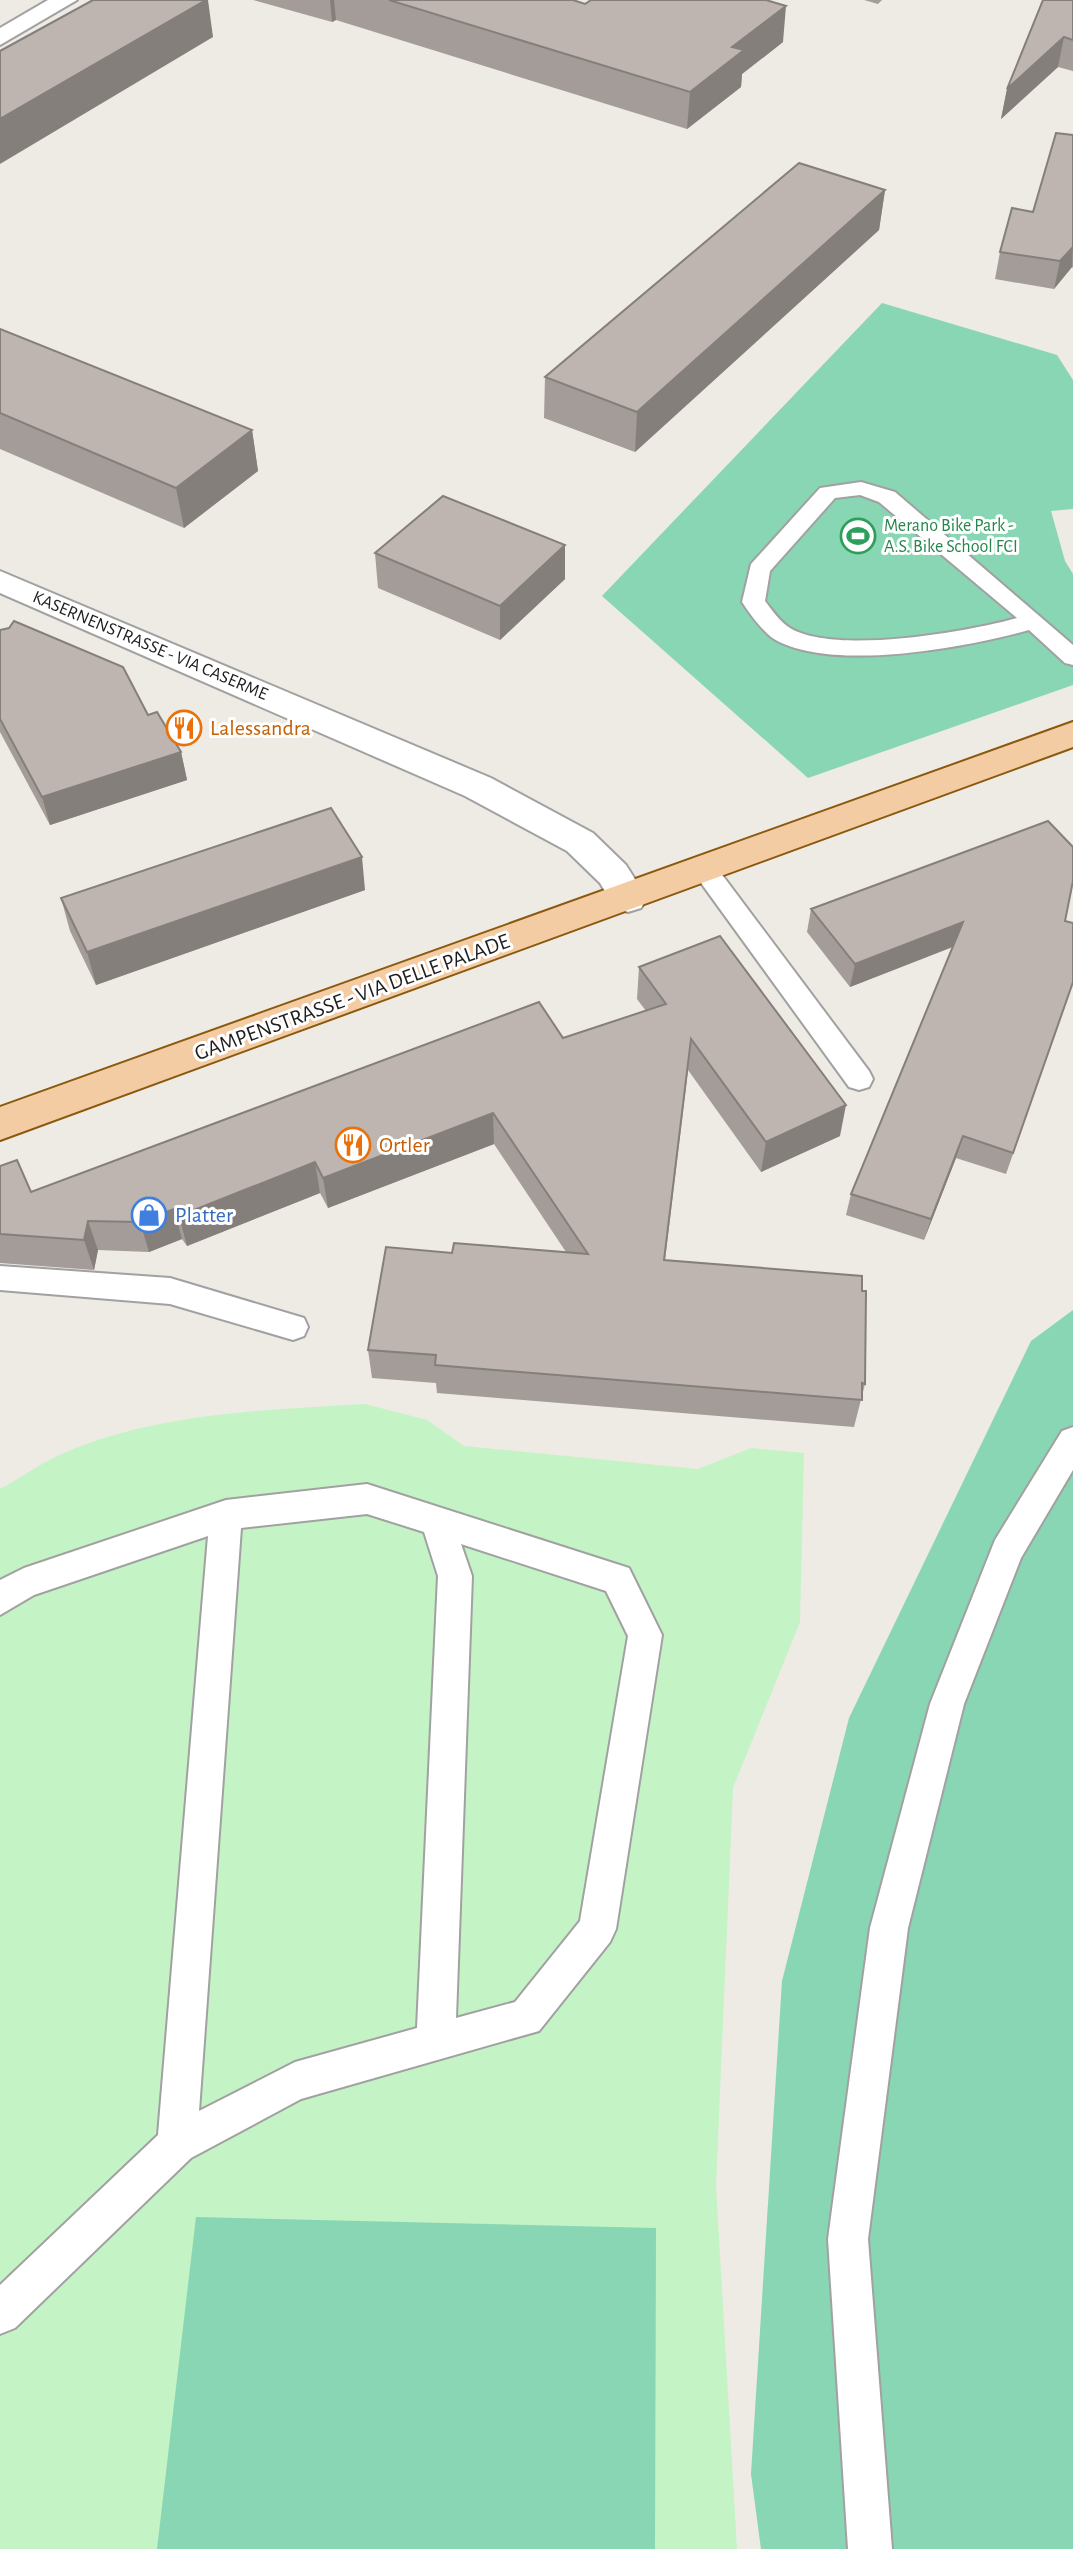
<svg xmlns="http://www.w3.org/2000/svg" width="1073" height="2549" font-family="'Alegreya Sans',sans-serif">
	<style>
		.park { fill: #c4f4c5 }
		.pitch { fill: #88d6b3 }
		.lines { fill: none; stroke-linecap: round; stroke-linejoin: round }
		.lane-casing { stroke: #a1a1a1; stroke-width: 4 }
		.street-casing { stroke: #a1a1a1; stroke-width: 4 }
		.primary-casing { stroke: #8a590d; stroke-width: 4 }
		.lane { fill: #fff; fill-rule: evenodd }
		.street { fill: #fff; fill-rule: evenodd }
		.primary { fill: #f4cca3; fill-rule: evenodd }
		.wall { fill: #a39c98 }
		.shaded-wall { fill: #857f7c }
		.building { fill: #beb5b1; stroke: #857f7c; stroke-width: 2 }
		.labels { text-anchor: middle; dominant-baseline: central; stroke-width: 6; stroke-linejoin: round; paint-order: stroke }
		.far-leisure-label { font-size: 18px; fill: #27864d; stroke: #fff; text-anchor: start }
		.far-street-label { font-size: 18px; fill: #1d1d1d; stroke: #fff }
		.food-label { font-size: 22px; fill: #c56008; stroke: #fff; text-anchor: start }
		.street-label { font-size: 22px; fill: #1d1d1d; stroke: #fff }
		.shop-label { font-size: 22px; fill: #366cbe; stroke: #fff; text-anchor: start }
	</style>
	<rect width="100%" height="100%" fill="#eeeae4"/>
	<path class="park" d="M 365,1404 L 427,1420 L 464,1446 L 698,1469 L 751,1448 L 804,1453 L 800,1622 L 733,1788 L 716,2186 L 737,2549 L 0,2549 L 0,1489 C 21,1478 42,1462 64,1453 C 157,1413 265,1410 365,1404 Z"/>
	<g class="pitch">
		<polygon points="882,303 1057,355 1073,380 1073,509 1051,511 1065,561 1073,574 1073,685 808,778 602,596"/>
		<polygon points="1073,1310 1073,2549 761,2549 751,2474 782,1981 849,1718 1031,1341"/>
		<polygon points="196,2217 656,2228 655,2549 157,2549"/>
	</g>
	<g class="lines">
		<g class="lane-casing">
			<g id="lane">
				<path d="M 861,482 L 895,492 L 1073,645 L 1073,665 L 1065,663 L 1029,630 C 967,647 832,673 774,639 C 762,631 750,614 742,602 L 751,564 L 820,488 ZM 860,495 L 879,502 L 1017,618 C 967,632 835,655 790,628 C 780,622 772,610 765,601 L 770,571 L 835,498 Z"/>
				<polygon points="705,861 714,864 869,1071 873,1079 869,1087 859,1090 849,1087 696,876 692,870 696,864"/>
				<polygon points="0,1266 170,1278 304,1318 308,1327 304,1336 293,1340 170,1304 0,1290"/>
				<polygon points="1073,1427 1073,1470 1021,1558 964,1704 908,1928 868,2239 892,2549 848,2549 828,2239 870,1928 930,1704 995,1540 1062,1431"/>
				<path d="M 367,1484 L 629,1568 L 662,1635 L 616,1929 L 610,1942 L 539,2031 L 301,2099 L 191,2158 L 15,2328 L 0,2334 L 0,2285 L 158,2135 L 208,1536 L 34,1595 L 0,1615 L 0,1580 L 24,1568 L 226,1500 ZM 367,1514 L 424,1532 L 438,1576 L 417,2028 L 295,2062 L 199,2111 L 241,1528 ZM 461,1544 L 606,1591 L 628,1636 L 580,1921 L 515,2002 L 456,2018 L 472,1576 Z"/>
			</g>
		</g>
		<g class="street-casing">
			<g id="street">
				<polygon points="48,0 77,0 0,45 0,28"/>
				<polygon points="0,571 491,778 593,833 626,865 647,898 641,908 628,912 615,908 600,883 567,851 465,796 0,593"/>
			</g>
		</g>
		<g class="primary-casing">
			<polygon id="primary" points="1073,722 1073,747 0,1140 0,1107"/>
		</g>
		<use href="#lane" class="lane"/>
		<use href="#street" class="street"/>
		<use href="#primary" class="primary"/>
	</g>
	<g class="wall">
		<polygon points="253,0 573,0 585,4 783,42 742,74 741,87 687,129 336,20 332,22"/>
		<polygon points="864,0 882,0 878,4"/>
		<polygon points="1073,0 1073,71 1058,67 1001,119 1007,89"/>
		<polygon points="1073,135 1073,268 1072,267 1054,289 995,279 1000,252 1033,212"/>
		<polygon points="885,190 879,230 635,452 544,418 545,377"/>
		<polygon points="0,329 252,430 258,471 184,528 0,449"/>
		<polygon points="375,553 565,579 500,640 378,588"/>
		<polygon points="0,630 181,752 187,780 50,825 0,732"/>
		<polygon points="365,890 96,985 70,931 61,898"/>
		<polygon points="811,909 1065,921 1073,983 1006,1174 956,1158 924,1240 846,1215 851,1194 953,947 850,987 807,932"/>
		<polygon points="639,967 840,1136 761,1172 688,1070 665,1260 865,1384 854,1427 437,1393 436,1383 372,1378 368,1350 452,1253 566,1252 494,1144 328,1208 320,1193 187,1246 182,1239 149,1252 98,1250 94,1270 0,1263 0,1166 31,1192 563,1038 646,1011 637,999"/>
	</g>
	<g class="shaded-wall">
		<polygon points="206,0 208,0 213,37 0,164 0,119"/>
		<polygon points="330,0 334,0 336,20 332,22"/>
		<polygon points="786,6 783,42 742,74 741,87 687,129 690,92 732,47"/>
		<polygon points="1064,37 1058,67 1001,119 1007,89"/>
		<polygon points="885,190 879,230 635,452 637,412"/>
		<polygon points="1073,247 1072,267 1054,289 1060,261"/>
		<polygon points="252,430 258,471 184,528 176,488"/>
		<polygon points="565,545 565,579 500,640 500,606"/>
		<polygon points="181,752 187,780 50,825 42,797"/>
		<polygon points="362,857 365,890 96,985 87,952"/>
		<polygon points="963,922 957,945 850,987 855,964"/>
		<polygon points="846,1105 840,1136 761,1172 766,1142"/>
		<polygon points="493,1113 494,1144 328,1208 323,1178"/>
		<polygon points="963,1136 956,1158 924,1240 931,1219"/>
		<polygon points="315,1162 320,1193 187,1246 179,1216"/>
		<polygon points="174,1209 182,1239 149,1252 140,1222"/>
		<polygon points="88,1221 98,1250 94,1270 84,1240"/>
	</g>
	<g class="building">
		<polygon points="93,0 206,0 0,119 0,51"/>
		<polygon points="389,0 573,0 585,4 591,0 766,0 786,6 732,47 744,50 690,92"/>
		<polygon points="1043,0 1073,0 1073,40 1064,37 1007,89"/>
		<polygon points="1056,133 1073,135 1073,247 1060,261 1000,252 1012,208 1033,212"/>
		<polygon points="799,163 885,190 637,412 545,377"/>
		<polygon points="0,329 252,430 176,488 0,413"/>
		<polygon points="443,496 565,545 500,606 375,553"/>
		<polygon points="14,621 123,667 148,715 157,712 181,752 42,797 0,719 0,630 9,628"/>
		<polygon points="331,808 362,857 87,952 61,898"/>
		<polygon points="1048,821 1073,847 1073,881 1065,921 1073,923 1073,982 1013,1153 963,1136 931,1219 851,1194 963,922 855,964 811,909"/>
		<polygon points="720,936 846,1105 766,1142 691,1039 664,1260 862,1276 862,1291 866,1291 865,1384 862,1383 862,1400 435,1365 436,1355 368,1350 386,1247 452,1253 454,1243 588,1254 493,1113 323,1178 315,1162 179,1216 174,1209 140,1222 88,1221 84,1240 0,1234 0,1166 17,1160 31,1192 539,1002 563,1038 666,1004 639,967"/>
	</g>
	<defs>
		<g id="stadium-ring" transform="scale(1.8)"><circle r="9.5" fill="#fff" stroke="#2e9e5b" stroke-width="1.5"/><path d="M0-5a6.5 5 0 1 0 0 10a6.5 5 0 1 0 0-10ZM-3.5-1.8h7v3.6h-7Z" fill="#2e9e5b"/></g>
		<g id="restaurant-ring" transform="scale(1.8)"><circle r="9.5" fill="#fff" stroke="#e8710a" stroke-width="1.5"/><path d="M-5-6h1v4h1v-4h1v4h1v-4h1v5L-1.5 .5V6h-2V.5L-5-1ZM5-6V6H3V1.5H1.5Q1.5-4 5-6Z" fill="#e8710a"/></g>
		<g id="shop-ring" transform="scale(1.8)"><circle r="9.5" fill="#fff" stroke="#3f7fe0" stroke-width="1.5"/><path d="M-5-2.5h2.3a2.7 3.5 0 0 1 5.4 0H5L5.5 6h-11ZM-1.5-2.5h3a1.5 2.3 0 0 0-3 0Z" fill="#3f7fe0"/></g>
	</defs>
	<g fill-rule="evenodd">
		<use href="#stadium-ring" x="858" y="536"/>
		<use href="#restaurant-ring" x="184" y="728"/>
		<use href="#restaurant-ring" x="353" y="1145"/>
		<use href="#shop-ring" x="149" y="1215"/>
	</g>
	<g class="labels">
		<g class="far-leisure-label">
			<text x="884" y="526">Merano Bike Park -<tspan x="884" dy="21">A.S. Bike School FCI</tspan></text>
		</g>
		<g class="far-street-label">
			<text transform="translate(150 646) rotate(23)">KASERNENSTRASSE - VIA CASERME</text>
		</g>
		<g class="food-label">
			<text x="210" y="728">Lalessandra</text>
			<text x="379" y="1145">Ortler</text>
		</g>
		<g class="street-label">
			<text transform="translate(352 997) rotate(-20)">GAMPENSTRASSE - VIA DELLE PALADE</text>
		</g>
		<g class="shop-label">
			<text x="175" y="1215">Platter</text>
		</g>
	</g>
</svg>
